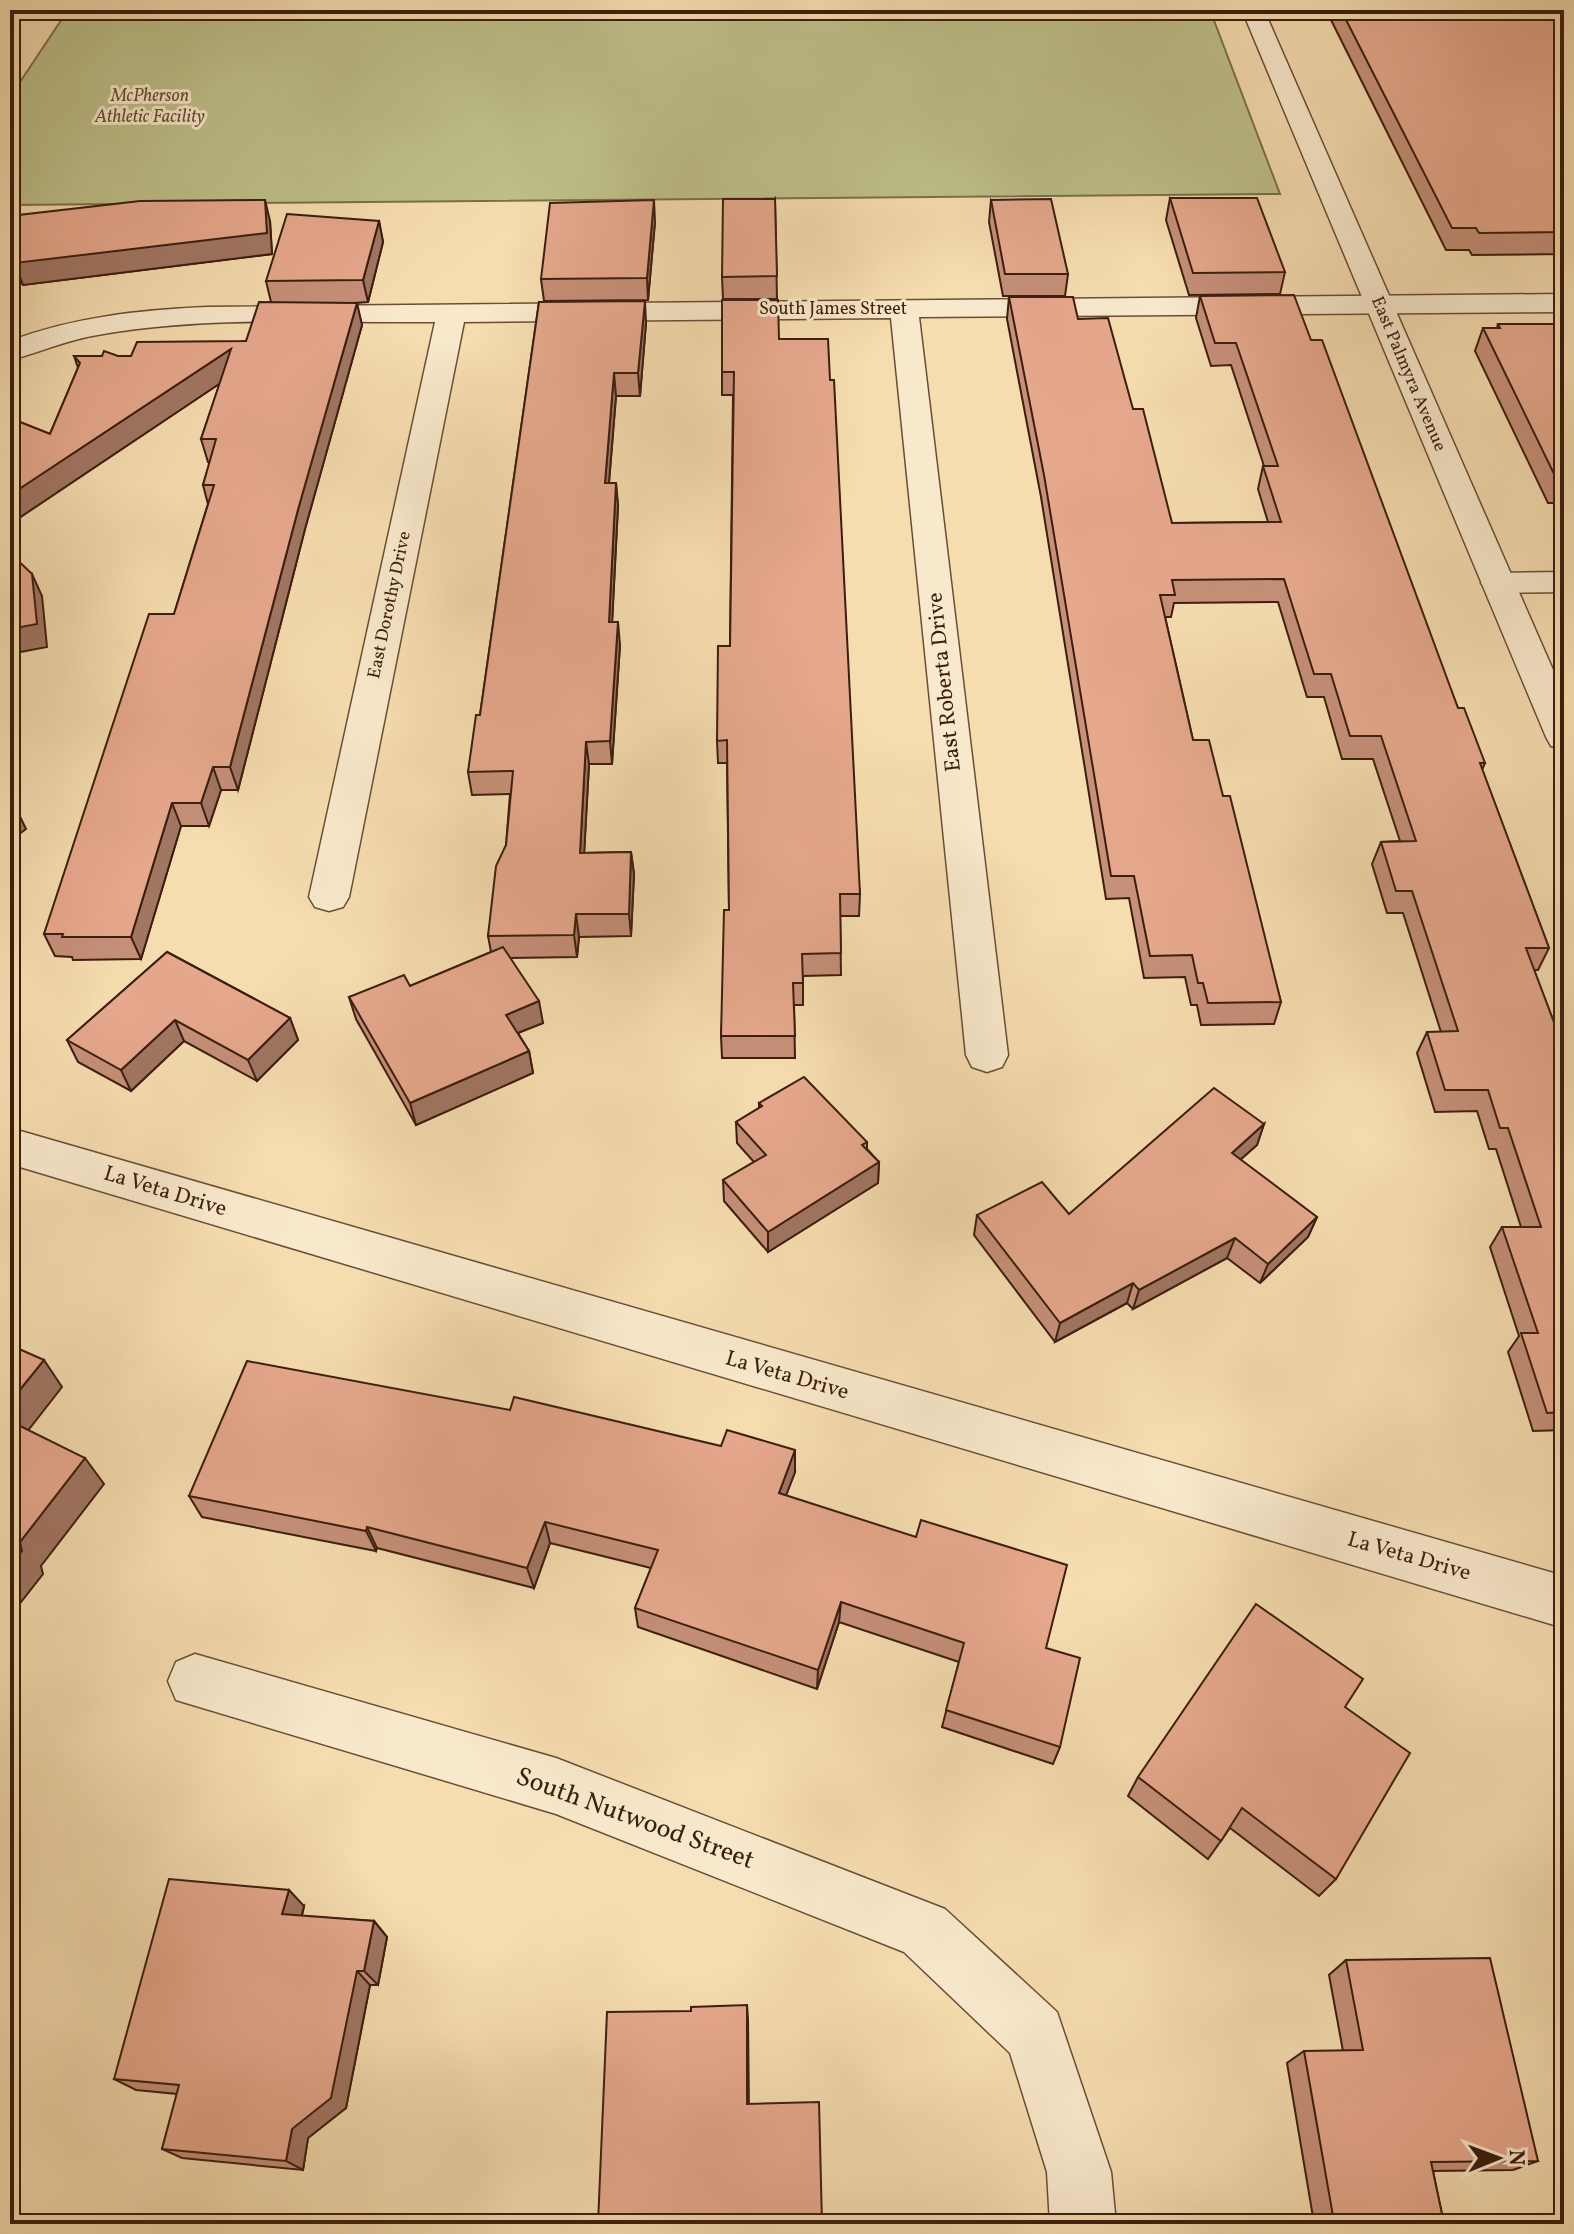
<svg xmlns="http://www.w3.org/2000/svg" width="1574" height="2234" font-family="Vollkorn,serif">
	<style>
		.green { fill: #bec08a; stroke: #7d6e4c; stroke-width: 2 }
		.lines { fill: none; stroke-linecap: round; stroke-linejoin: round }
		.minor-casing { stroke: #6a4d37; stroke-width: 3 }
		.tertiary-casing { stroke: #6a4d37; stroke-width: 3 }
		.minor { fill: #f9e9cc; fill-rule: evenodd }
		.tertiary { fill: #f9e9cc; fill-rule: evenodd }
		.wall { fill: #c69079; stroke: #3c1d0f; stroke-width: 2 }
		.shaded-wall { fill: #a17663; stroke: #3c1d0f; stroke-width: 2 }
		.building { fill: #e6a88d; stroke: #3c1d0f; stroke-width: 2 }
		.labels { text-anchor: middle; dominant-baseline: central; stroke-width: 6; stroke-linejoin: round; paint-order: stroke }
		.far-park-label { font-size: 18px; font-style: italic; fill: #634e34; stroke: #f9e9cc }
		.far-street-label { font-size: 18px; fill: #3c1d0f; stroke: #f9e9cc }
		.street-label { font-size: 22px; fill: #3c1d0f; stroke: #f9e9cc }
		.near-street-label { font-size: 26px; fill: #3c1d0f; stroke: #f9e9cc }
	</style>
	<rect width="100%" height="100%" fill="#f6ddb0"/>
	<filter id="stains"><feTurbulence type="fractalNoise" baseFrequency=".0025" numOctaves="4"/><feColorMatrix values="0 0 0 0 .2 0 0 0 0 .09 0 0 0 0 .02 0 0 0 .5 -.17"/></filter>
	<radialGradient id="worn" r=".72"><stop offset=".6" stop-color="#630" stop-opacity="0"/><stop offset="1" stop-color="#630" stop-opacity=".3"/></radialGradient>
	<polygon class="green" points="68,10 1210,10 1280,194 10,205 10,97"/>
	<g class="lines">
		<g class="minor-casing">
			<g id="minor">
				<path d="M 1564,294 L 1564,312 L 919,317 L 1008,1055 L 1002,1067 L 987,1072 L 972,1067 L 966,1055 L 891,318 L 464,322 L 349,897 L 343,907 L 329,911 L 315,907 L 309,897 L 435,322 C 322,323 204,315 92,336 C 64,341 38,353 10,360 L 10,341 C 73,317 140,310 207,307 Z"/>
				<polygon points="1564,572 1564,592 1498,593 1486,590 1481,583 1486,576 1498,573"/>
				<polygon points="10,1128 1564,1576 1564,1628 10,1164"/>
				<polygon points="195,1654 556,1758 945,1909 1057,2012 1111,2172 1116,2224 1050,2224 1047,2172 1010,2053 904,1952 556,1814 176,1700 168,1681 176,1662"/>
			</g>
		</g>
		<g class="tertiary-casing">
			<polygon id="tertiary" points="1242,10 1264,10 1564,695 1564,749 1551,746 1546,737"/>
		</g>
		<use href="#minor" class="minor"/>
		<use href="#tertiary" class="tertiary"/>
	</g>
	<g class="wall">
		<polygon points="1326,10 1417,10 1420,16 1564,15 1564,254 1472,255 1469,250 1446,250"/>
		<polygon points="1170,198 1285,272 1280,294 1189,295 1166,220"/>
		<polygon points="775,199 777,299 723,299 722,277"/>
		<polygon points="991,200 1068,274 1065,296 1003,296 989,222"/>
		<polygon points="10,216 270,221 272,254 23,285 10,270"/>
		<polygon points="379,221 383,242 368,302 356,303 362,325 305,529 238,790 221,790 209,826 181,826 141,959 73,960 72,957 55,956 44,934 174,614 208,504 203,485 210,462 208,462 201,439 220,383 10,524 10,418 50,434 78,368 74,356 131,356 246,341 271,302 266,281"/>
		<polygon points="655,222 648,300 544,301 541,279"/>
		<polygon points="1200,296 1311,340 1458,708 1485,763 1482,770 1549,948 1538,970 1534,970 1564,1049 1564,1430 1533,1431 1508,1352 1519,1336 1490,1247 1502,1227 1521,1227 1496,1149 1489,1149 1477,1111 1435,1112 1417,1053 1427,1032 1441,1032 1403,913 1387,913 1372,864 1381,842 1400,841 1373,759 1342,759 1324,697 1307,697 1278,602 1174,603 1171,617 1165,617 1193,740 1223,796 1281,1002 1274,1024 1201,1025 1197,1005 1191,1005 1185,977 1144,978 1129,898 1106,899 1041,497 1007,319 1009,297 1078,319 1133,409 1172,523 1268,522 1258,489 1263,466 1264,466 1231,365 1211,366 1196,318"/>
		<polygon points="539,302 646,323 640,396 616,396 609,483 616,483 618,506 612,622 620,645 612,764 589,764 584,853 631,852 634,874 631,936 579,937 577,957 510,958 543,1023 518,1033 529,1051 533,1073 416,1125 356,1019 349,997 410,986 491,952 488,936 506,845 510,794 472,795 468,772 480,715"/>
		<polygon points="1498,324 1564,324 1564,503 1548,503 1475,351 1483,328 1497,328"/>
		<polygon points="779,339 860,894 859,916 840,916 841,975 803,976 803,1005 794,1005 795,1058 722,1058 721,1036 729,910 727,763 718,763 717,741 730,646 733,395 722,395 722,372"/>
		<polygon points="167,952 290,1018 298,1040 257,1081 184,1041 131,1091 78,1062 67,1040"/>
		<polygon points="759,1103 867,1142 867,1149 879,1162 878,1183 768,1252 724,1201 723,1180 754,1162 737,1143 736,1122 759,1108"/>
		<polygon points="1264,1124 1257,1145 1240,1160 1317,1217 1308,1237 1260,1283 1227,1258 1133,1309 1127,1303 1055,1342 974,1235 977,1215 1069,1214"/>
		<polygon points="795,1472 786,1495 1046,1648 1060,1747 1053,1764 942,1727 959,1662 839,1622 817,1689 638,1627 635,1608 651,1568 550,1543 534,1588 377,1548 376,1551 202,1517 189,1496"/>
		<polygon points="1345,1707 1336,1879 1319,1896 1230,1828 1208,1859 1128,1796 1138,1777"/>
		<polygon points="304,1906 302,1916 374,1921 387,1937 378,1985 370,1985 346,2108 308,2138 303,2170 182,2158 162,2149 177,2094 136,2090 114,2079"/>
		<polygon points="1346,1960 1538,2161 1513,2170 1433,2171 1442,2214 1420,2221 1314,2223 1287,2063 1304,2051 1343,2051 1329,1975"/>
	</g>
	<g class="shaded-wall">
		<polygon points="265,200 270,221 272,254 23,285 15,263"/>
		<polygon points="654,200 655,222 648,300 647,278"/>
		<polygon points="379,221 383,242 368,302 363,280"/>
		<polygon points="645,301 646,323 640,396 638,373"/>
		<polygon points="357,303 362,325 305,529 238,790 230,767 299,506"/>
		<polygon points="231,349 237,372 10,524 10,495"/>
		<polygon points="614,373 616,396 607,506 605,483"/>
		<polygon points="616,483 618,506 611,645 609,622"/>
		<polygon points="32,574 42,596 47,647 10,654 10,629"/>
		<polygon points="618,622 620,645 612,764 610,741"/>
		<polygon points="586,742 589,764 583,875 580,853"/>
		<polygon points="213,767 221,790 209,826 201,803"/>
		<polygon points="172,803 181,826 141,959 131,937"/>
		<polygon points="15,806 26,829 10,841 10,810"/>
		<polygon points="631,852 634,874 631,936 629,914"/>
		<polygon points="576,914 579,937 577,957 574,935"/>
		<polygon points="539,1001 543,1023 510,1036 506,1015"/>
		<polygon points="290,1018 298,1040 257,1081 248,1060"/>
		<polygon points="175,1020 184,1041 131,1091 121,1070"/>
		<polygon points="529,1051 533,1073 416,1125 410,1103"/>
		<polygon points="1264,1124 1257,1145 1224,1174 1232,1153"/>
		<polygon points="879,1162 878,1183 768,1252 768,1232"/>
		<polygon points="1317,1217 1308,1237 1260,1283 1268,1264"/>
		<polygon points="1235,1238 1227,1258 1133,1309 1139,1290"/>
		<polygon points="1133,1283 1127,1303 1055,1342 1060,1323"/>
		<polygon points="44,1360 62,1387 19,1442 10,1430 10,1402"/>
		<polygon points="795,1450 795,1472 779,1514 779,1493"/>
		<polygon points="85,1458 104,1484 41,1566 43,1574 10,1616 10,1565 20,1542"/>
		<polygon points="545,1522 550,1543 534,1588 527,1568"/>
		<polygon points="367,1527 377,1548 376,1551 366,1531"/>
		<polygon points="841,1602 839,1622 817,1689 818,1670"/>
		<polygon points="289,1890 304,1906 298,1930 282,1914"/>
		<polygon points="374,1921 387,1937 378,1985 364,1971"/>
		<polygon points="357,1971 370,1985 346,2108 308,2138 303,2170 286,2161 292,2129"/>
		<polygon points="747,2005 748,2019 749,2114 747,2104"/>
	</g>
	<g class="building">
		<polygon points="1341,10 1417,10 1420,16 1564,15 1564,232 1479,233 1476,228 1452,228"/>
		<polygon points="1170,198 1257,198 1285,272 1193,273"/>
		<polygon points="723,199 775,199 777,276 722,277"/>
		<polygon points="1051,199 1068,274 1005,274 991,200"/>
		<polygon points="265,200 267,233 15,263 10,257 10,216 140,201"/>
		<polygon points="654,200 647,278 541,279 550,203"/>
		<polygon points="287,214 379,221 363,280 266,281"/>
		<polygon points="1294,295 1311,340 1322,340 1458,708 1464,708 1485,763 1480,763 1549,948 1526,948 1564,1049 1564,1412 1547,1413 1521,1333 1538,1333 1502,1227 1541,1227 1508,1128 1500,1128 1488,1090 1445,1090 1427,1032 1458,1031 1412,891 1396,891 1381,842 1416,841 1381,736 1350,736 1331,674 1314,674 1284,579 1172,580 1175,595 1160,595 1193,740 1209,740 1223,796 1230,796 1281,1002 1208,1003 1203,983 1198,983 1192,955 1150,956 1134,876 1111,876 1044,475 1009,297 1073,297 1078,319 1108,318 1133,409 1143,409 1172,523 1281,522 1263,466 1278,466 1236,343 1215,343 1200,296"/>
		<polygon points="722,300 778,300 779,339 828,339 830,380 834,380 860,894 840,894 841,953 802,954 803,983 793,983 795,1036 721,1036 724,910 729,910 727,740 717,741 718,646 730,646 734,372 722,372"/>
		<polygon points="645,301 638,373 614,373 605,483 616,483 609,622 618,622 610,741 586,742 580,853 631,852 629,914 576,914 574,935 488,936 496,866 506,845 513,771 468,772 476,715 480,715 539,302"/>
		<polygon points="259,302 357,303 299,506 230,767 213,767 201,803 172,803 131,937 62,937 63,934 44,934 149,614 174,614 214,485 203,485 216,439 201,439 231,349 10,495 10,418 50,434 80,363 74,356 102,356 104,351 118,356 131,356 137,342 246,341"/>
		<polygon points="1498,324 1564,324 1564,480 1557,480 1483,328 1500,328"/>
		<polygon points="10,553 32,574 37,624 10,629"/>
		<polygon points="503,947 539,1001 506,1015 529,1051 410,1103 349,997 404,975 410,986"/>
		<polygon points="167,952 290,1018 248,1060 175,1020 121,1070 67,1040"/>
		<polygon points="804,1077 867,1142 862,1145 879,1162 768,1232 723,1180 766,1155 736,1122 762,1106 759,1103"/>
		<polygon points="1214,1088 1264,1124 1232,1153 1317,1217 1268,1264 1235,1238 1139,1290 1133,1283 1060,1323 977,1215 1042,1182 1069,1214"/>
		<polygon points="10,1345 44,1360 10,1402"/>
		<polygon points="247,1361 510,1410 514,1397 721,1446 727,1430 795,1450 779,1493 916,1537 921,1520 1067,1565 1046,1648 1080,1658 1060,1747 946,1710 964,1643 841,1602 818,1670 635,1608 658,1550 545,1522 527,1568 367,1527 366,1531 189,1496"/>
		<polygon points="10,1421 85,1458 20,1542 22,1551 10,1565"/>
		<polygon points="1256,1604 1363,1679 1345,1707 1410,1753 1336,1879 1242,1808 1221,1841 1138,1777"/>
		<polygon points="169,1879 289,1890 282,1914 374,1921 364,1971 357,1971 331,2098 292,2129 286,2161 162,2149 179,2085 114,2079"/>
		<polygon points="1490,1958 1538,2161 1431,2162 1442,2214 1333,2216 1304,2051 1363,2050 1346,1960"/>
		<polygon points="747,2005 747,2104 819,2102 822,2224 598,2224 607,2012 691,2011 691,2007"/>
	</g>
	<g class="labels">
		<g class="far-park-label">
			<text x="150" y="96">McPherson<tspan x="150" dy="21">Athletic Facility</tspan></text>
		</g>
		<g class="far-street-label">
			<text x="833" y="309">South James Street</text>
			<text transform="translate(1408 374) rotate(67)">East Palmyra Avenue</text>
			<text transform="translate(390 605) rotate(-78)">East Dorothy Drive</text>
		</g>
		<g class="street-label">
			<text transform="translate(945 682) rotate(-96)">East Roberta Drive</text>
			<text transform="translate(165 1192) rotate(17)">La Veta Drive</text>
			<text transform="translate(787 1376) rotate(16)">La Veta Drive</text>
			<text transform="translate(1409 1557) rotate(16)">La Veta Drive</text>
		</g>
		<g class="near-street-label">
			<text transform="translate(635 1819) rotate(20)">South Nutwood Street</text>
		</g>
	</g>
	<rect width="1574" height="2234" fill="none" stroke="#f6ddb0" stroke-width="40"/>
	<rect x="12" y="12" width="1550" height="2210" fill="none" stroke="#3c1d0f" stroke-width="4"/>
	<rect x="20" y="20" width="1534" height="2194" fill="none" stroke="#3c1d0f" stroke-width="2"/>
	<g transform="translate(1498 2158) rotate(89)" stroke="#f9e9cc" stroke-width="6" paint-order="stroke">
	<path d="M0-6L14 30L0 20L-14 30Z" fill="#3c1d0f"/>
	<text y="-12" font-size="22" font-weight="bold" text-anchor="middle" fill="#3c1d0f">N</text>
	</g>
	<rect width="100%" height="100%" filter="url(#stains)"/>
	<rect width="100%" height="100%" fill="url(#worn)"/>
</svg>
